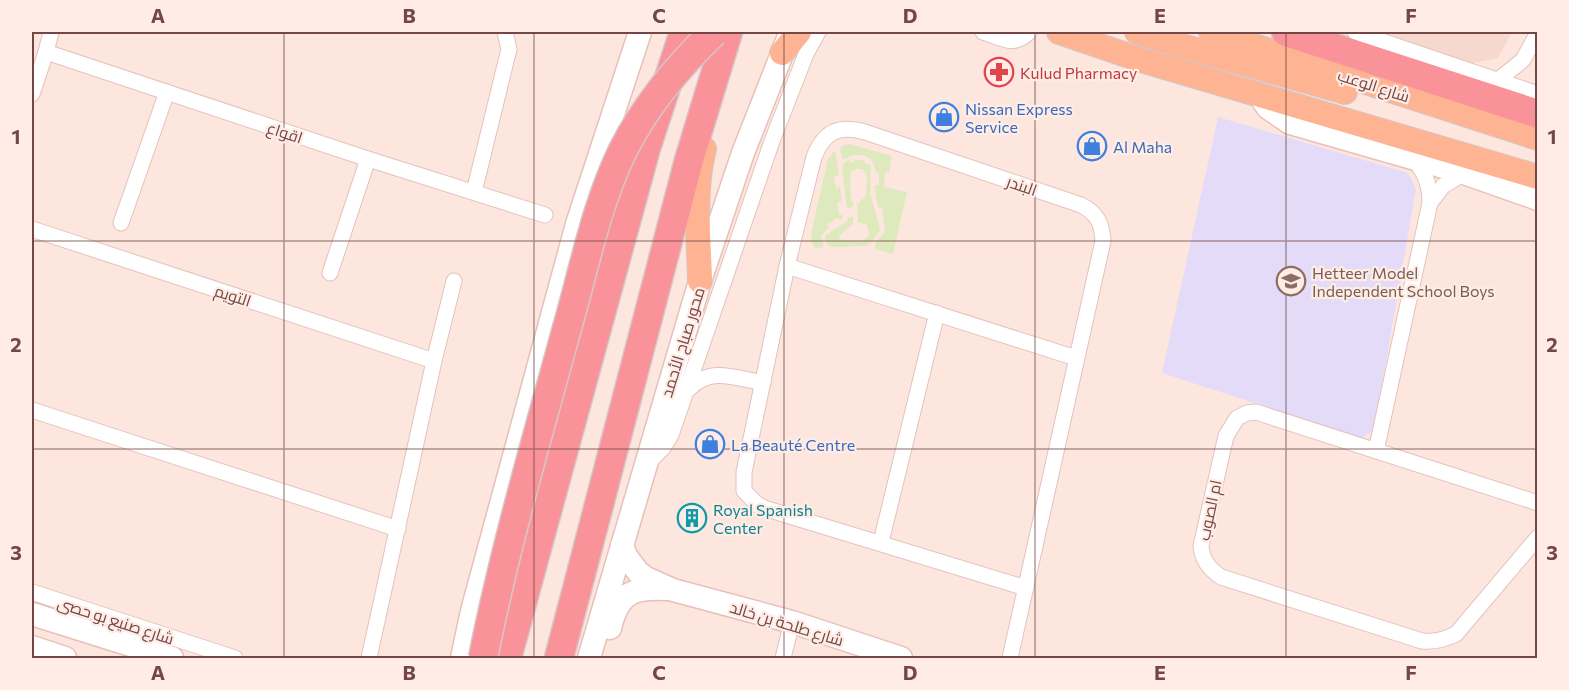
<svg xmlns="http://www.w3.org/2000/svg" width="1569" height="690" font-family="Commissioner,Cairo,sans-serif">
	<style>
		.residential { fill: #f6d8cf }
		.education { fill: #e4dbf9 }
		.green { fill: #deeabd }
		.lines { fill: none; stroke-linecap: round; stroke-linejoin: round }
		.street-casing { stroke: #e3c2bd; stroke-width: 17 }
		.secondary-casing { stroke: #e8c0ba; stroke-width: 25 }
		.primary-casing { stroke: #d5c8c8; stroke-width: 26 }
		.highway-casing { stroke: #d5c8c8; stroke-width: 31 }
		.street { stroke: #fff; stroke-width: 15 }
		.secondary { stroke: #fff; stroke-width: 22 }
		.primary { stroke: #feb393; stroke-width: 24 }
		.highway { stroke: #fa9299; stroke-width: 28 }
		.highway-bridge-casing { stroke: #d5c8c8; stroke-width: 31; stroke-linecap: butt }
		.highway-bridge { stroke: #fa9299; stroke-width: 28 }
		.grid { fill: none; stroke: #734746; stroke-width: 1.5; stroke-opacity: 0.55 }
		.labels { text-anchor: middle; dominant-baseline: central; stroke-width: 4.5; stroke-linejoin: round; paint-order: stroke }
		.health-label { font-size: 16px; fill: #be3a42; stroke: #ffece5; text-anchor: start }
		.street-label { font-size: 16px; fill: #734746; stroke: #ffece5 }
		.shop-label { font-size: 16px; fill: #366cbe; stroke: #ffece5; text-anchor: start }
		.education-label { font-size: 16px; fill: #785e54; stroke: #ffece5; text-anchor: start }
		.culture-label { font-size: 16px; fill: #0d838f; stroke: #ffece5; text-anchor: start }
		.neatline { fill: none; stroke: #734746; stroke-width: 2 }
		.grid-label { font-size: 20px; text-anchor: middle; font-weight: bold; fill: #734746 }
	</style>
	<rect width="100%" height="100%" fill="#fde6de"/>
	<polygon class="residential" points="1385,32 1512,32 1498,58 1468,64"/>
	<polygon class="education" points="1218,117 1408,173 1416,189 1374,430 1362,438 1162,373"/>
	<g class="green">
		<path d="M 849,144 L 892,156 L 889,173 L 885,172 L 884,187 L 907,192 L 893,254 L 878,250 L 875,248 L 875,243 L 885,232 L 882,207 L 879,208 L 876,199 L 875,185 L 879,185 L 879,173 L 876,173 C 874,154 859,151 845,159 L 842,158 L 840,147 Z"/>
		<polygon points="835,150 839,175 834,176 836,188 840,187 842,201 837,202 839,215 843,215 843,217 841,220 837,218 827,224 829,227 821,236 824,247 815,248 811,242 812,229 828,159"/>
		<polygon points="850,159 851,163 854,162 854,159 865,161 864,163 867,165 868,163 871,167 870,192 880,230 871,243 865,246 836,247 829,246 826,242 825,236 847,221 848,217 853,217 853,224 839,236 840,240 863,241 869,235 867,225 858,222 857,204 866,196 867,175 862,169 855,169 850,173 851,198 854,205 851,208 847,208 842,168 844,163"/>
	</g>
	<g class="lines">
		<g class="street-casing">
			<g id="street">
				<polyline points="51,32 46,52 368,159 545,215"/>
				<path d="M 983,32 C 1003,38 1013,48 1029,32"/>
				<polyline points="1355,32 1538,94"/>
				<polyline points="1498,80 1523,60 1538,32"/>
				<polyline points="32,94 46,52"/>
				<polyline points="474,192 509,49 505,32"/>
				<polyline points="1430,203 1443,186 1464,173"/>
				<polyline points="121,223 167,92"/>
				<polyline points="32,229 434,361"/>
				<polyline points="787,266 1076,358"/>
				<polyline points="330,273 368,159"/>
				<path d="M 689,389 C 710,366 735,378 763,383"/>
				<polyline points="32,410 398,529"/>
				<path d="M 1376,451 L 1430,203 C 1430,185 1425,173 1414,159"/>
				<polyline points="649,462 663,448 671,435 772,141 806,54 818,32"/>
				<path d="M 1538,503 L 1256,412 L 1247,413 L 1237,418 L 1226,436 L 1201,546 C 1202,560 1209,569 1221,577 L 1422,641 C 1435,642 1444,640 1456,634 L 1538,537"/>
				<polyline points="881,542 937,313"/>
				<polyline points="32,592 235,658"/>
				<polyline points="369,658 434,361 454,281"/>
				<polyline points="783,658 792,622"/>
				<path d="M 1010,658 L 1103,241 C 1102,223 1097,213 1081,205 L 865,132 C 839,125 824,131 814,157 L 787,266 L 744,472 L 744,491 L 758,505 L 767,509 L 1026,588"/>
			</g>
		</g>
		<g class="secondary-casing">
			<g id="secondary">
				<polyline points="1259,95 1268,108 1290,123 1464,173 1538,199"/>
				<polyline points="622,545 626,556 638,572 646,578 673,590 792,622 901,658"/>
				<polyline points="32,614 172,658"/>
				<path d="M 610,628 C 618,593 633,587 666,589"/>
				<polyline points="32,647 65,658"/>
				<polyline points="462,658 472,611 577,224 640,32"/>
				<polyline points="589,658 700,281 743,153 789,36"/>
			</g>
		</g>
		<g class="primary-casing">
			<g id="primary">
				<polyline points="1059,32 1141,60 1538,177"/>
				<polyline points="1137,32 1182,46 1345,92"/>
				<polyline points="1211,32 1538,138"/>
				<polyline points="782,53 799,32"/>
				<path d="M 700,281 C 699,237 693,192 704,149"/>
			</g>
		</g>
		<g class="highway-casing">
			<g id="highway">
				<polyline points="1286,32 1538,114"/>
				<polyline points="507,658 646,148 684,32"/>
				<polyline points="559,658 689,160 728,32"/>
			</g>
		</g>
		<use href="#street" class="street"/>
		<use href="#secondary" class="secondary"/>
		<use href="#primary" class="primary"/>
		<use href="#highway" class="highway"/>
		<g class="highway-bridge-casing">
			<path id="highway-bridge" d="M 483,658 C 505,547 537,438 567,328 C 584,269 596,205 623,150 C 646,105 678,66 714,32"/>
		</g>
		<use href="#highway-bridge" class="highway-bridge"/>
	</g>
	<path class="grid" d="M 284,32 L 284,658M 534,32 L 534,658M 784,32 L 784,658M 1035,32 L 1035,658M 1286,32 L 1286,658M 32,241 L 1538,241M 32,449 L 1538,449"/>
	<defs>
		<g id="pharmacy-ring" transform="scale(1.5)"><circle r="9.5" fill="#ffece5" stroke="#e0444e" stroke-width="1.5"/><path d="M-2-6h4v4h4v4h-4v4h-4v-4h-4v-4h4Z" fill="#e0444e"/></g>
		<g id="shop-ring" transform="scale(1.5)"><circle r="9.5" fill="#ffece5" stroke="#3f7fe0" stroke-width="1.5"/><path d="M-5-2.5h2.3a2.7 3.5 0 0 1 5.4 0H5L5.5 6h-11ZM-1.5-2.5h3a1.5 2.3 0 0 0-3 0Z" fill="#3f7fe0"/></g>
		<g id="school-ring" transform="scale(1.5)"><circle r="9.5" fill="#ffece5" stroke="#8d6e63" stroke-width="1.5"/><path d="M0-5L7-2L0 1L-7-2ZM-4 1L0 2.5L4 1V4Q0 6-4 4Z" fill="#8d6e63"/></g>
		<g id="building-ring" transform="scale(1.5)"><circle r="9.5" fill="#ffece5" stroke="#0f9aa8" stroke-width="1.5"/><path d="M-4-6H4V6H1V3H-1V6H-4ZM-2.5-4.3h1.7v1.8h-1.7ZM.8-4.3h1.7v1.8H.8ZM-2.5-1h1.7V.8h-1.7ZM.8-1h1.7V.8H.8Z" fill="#0f9aa8"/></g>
	</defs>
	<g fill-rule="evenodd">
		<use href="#pharmacy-ring" x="999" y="72"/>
		<use href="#shop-ring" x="944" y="117"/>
		<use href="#shop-ring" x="1092" y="146"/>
		<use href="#school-ring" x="1291" y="281"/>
		<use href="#shop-ring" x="710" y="444"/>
		<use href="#building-ring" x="692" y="518"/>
	</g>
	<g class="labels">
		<g class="health-label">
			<text x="1020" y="72">Kulud Pharmacy</text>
		</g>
		<g class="street-label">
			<text transform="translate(1374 85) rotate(18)">شارع الوعب</text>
			<text transform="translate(285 132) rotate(18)">اقواع</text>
			<text transform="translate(1022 185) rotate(19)">البندر</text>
			<text transform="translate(233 295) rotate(18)">التويم</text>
			<text transform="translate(682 342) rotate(-73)">محور صباح الأحمد</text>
			<text transform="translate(1209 510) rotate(-78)">ام الصوب</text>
			<text transform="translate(116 620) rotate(18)">شارع صنيع بو حصى</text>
			<text transform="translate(787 623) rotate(17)">شارع طلحة بن خالد</text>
		</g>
		<g class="shop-label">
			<text x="965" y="108">Nissan Express<tspan x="965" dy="18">Service</tspan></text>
			<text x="1113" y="146">Al Maha</text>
			<text x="731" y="444">La Beauté Centre</text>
		</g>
		<g class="education-label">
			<text x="1312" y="272">Hetteer Model<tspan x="1312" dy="18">Independent School Boys</tspan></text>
		</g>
		<g class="culture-label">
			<text x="713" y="509">Royal Spanish<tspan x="713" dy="18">Center</tspan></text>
		</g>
	</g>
	<rect width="1569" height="690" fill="none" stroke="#ffece5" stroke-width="66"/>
	<rect x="33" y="33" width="1503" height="624" class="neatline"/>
	<g class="grid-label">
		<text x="158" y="23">A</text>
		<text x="409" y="23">B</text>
		<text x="659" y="23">C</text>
		<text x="910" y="23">D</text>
		<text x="1160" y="23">E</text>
		<text x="1411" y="23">F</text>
		<text x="16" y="144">1</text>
		<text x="1552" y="144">1</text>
		<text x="16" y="352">2</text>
		<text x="1552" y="352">2</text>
		<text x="16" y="560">3</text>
		<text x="1552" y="560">3</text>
		<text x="158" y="680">A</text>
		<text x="409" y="680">B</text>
		<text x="659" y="680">C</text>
		<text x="910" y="680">D</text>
		<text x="1160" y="680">E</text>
		<text x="1411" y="680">F</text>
	</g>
</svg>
